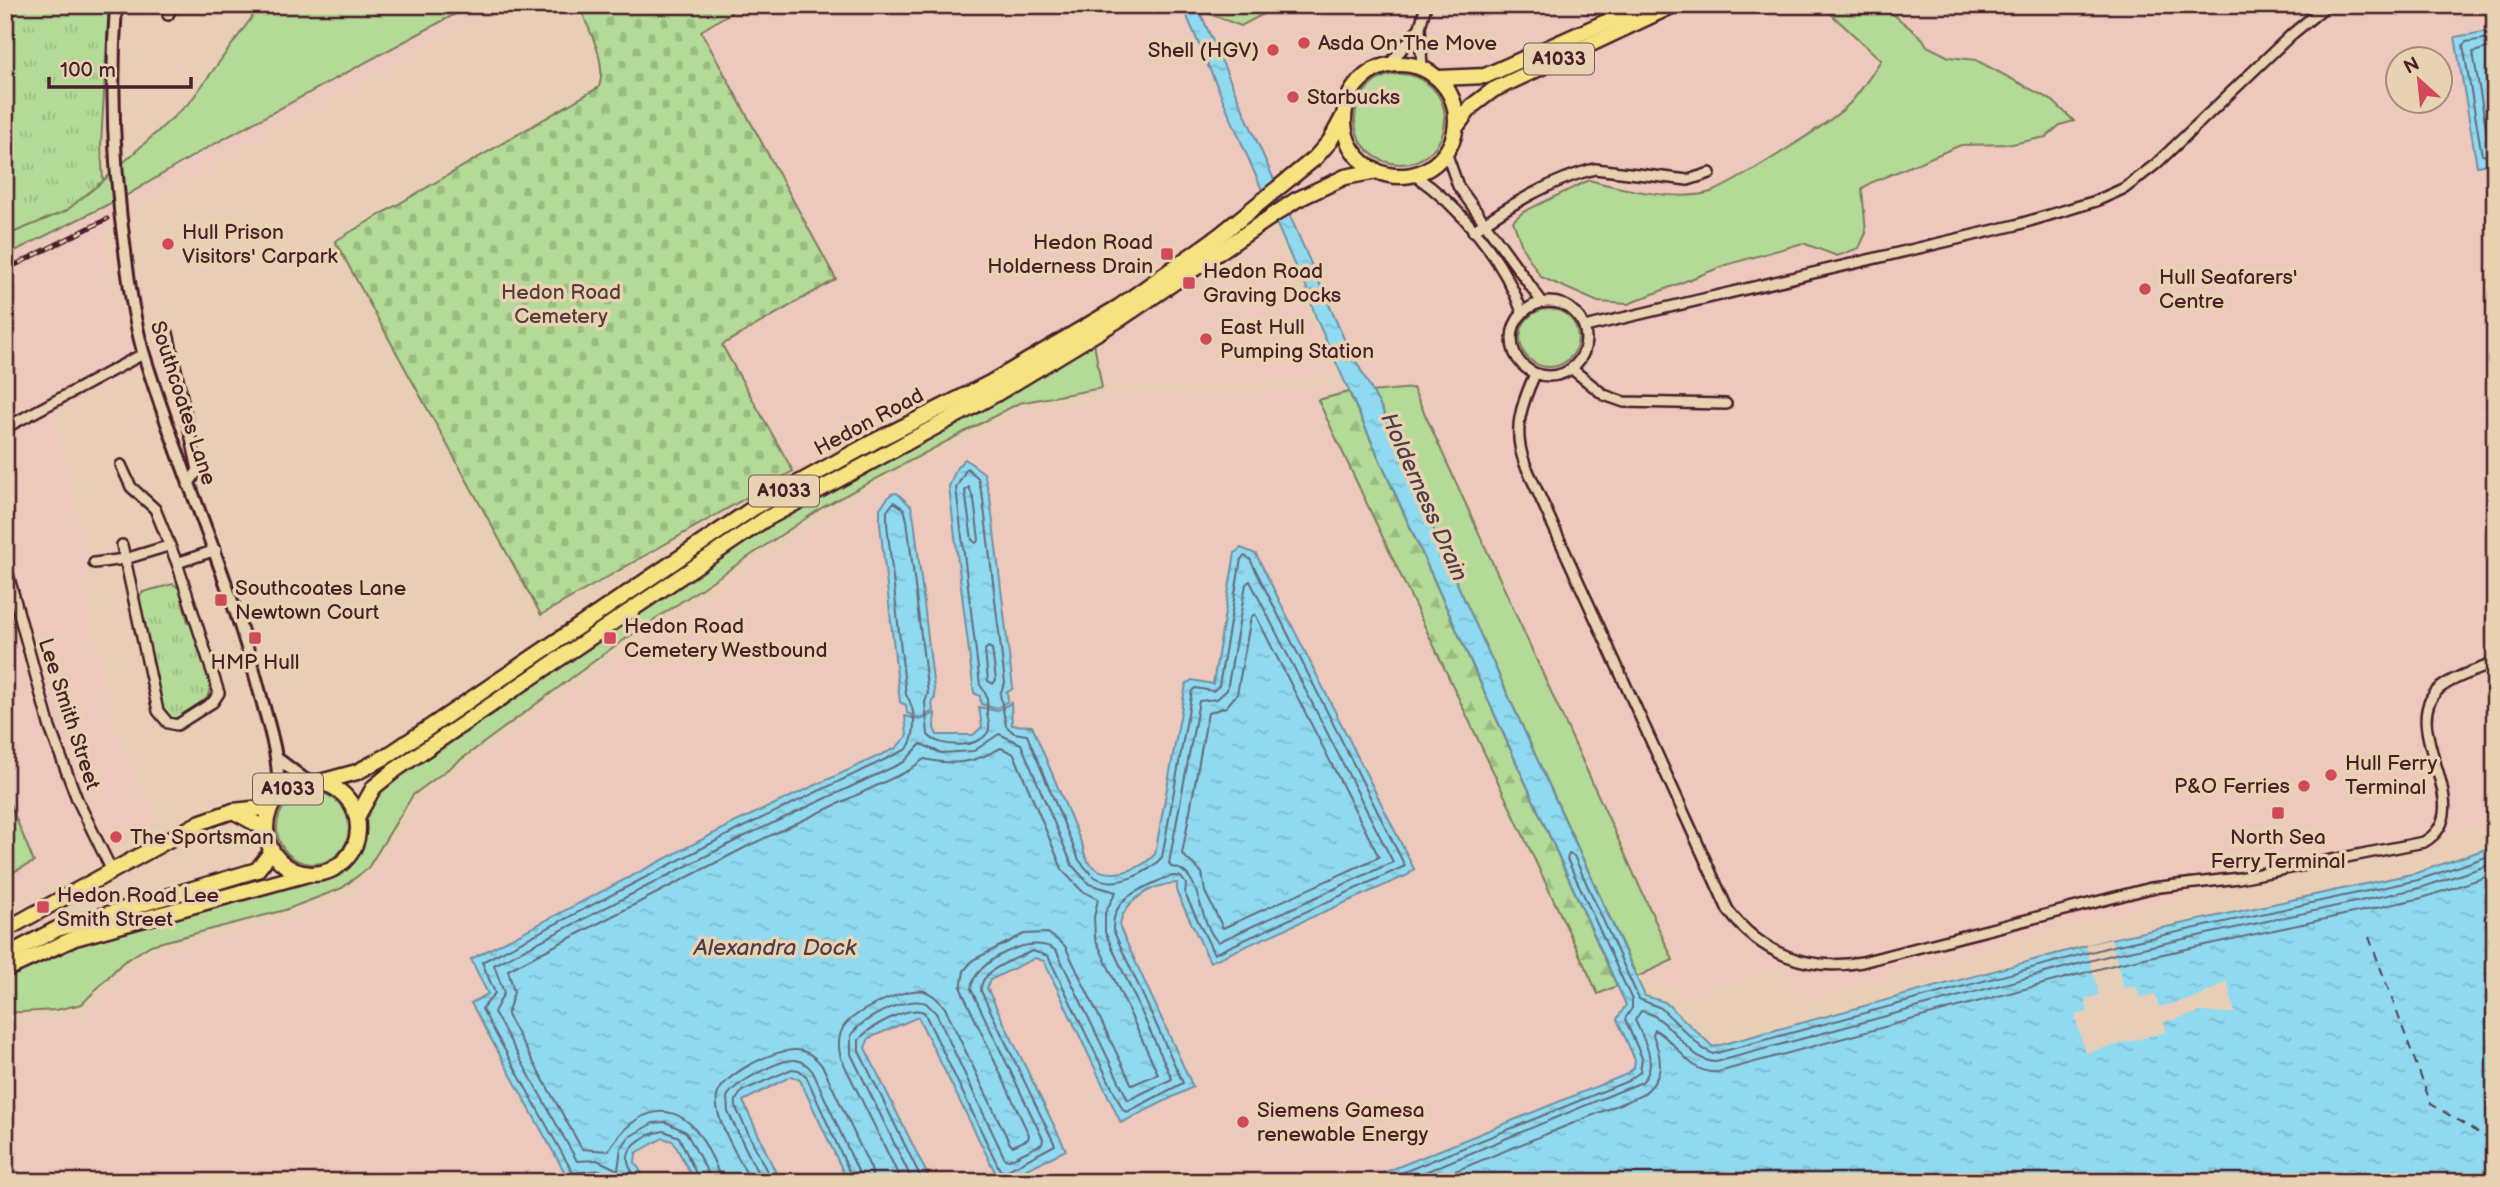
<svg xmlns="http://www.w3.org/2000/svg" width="2500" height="1187" font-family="'Balsamiq Sans',sans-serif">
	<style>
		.built { fill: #ecc8bd; fill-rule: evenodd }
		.grass { fill: #b3da96; stroke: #7e7c60; stroke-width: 2 }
		.forest { fill: url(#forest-firs); stroke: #7e7c60; stroke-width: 2 }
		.cemetery { fill: url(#cemetery-stones); stroke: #7e7c60; stroke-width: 2 }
		.park { fill: url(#park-tufts); stroke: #7e7c60; stroke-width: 2 }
		.water { fill: url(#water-ripples); stroke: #738fa1; stroke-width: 2 }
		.pier { fill: #e9ceb7 }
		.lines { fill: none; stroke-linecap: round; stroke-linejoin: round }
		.shore { stroke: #666a7a; stroke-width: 2 }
		.ferry { stroke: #543b49; stroke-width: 2; stroke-dasharray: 9 7; stroke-linecap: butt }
		.minor-casing { stroke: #4a1f2b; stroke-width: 14 }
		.tertiary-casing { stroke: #4a1f2b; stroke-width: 16 }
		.trunk-casing { stroke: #4a1f2b; stroke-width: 19 }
		.minor { stroke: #e7d3b2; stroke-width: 9 }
		.tertiary { stroke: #e7d3b2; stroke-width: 10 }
		.trunk { stroke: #f5e382; stroke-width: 14 }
		.rail-casing { stroke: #4a1f2b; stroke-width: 5 }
		.rail { stroke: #e7d3b2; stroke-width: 2.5; stroke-dasharray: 8; stroke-linecap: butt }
		.poi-dot { fill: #d1495b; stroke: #e7d3b2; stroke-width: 2.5 }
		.labels { text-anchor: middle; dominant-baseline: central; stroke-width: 7; stroke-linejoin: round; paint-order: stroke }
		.shield { fill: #e7d3b2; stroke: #795554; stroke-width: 2 }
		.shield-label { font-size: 19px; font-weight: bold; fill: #4a1f2b }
		.poi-label { font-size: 21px; fill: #4a1f2b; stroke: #e7d3b2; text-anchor: start }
		.park-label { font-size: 21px; fill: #5a3b3b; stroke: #e7d3b2 }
		.street-label { font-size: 21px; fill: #4a1f2b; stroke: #e7d3b2 }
		.water-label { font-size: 23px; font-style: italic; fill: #543b49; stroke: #e7d3b2 }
	</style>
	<defs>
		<pattern id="forest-firs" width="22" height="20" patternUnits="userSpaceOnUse" patternTransform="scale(1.75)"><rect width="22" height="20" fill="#b3da96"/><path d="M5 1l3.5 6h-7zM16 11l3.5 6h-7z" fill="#9bbb81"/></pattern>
		<pattern id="cemetery-stones" width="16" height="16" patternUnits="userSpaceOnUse" patternTransform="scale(1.75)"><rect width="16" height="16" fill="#b3da96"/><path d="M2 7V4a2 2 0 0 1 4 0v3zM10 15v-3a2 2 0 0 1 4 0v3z" fill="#9bbb81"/></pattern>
		<pattern id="park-tufts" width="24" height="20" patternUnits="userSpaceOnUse" patternTransform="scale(1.75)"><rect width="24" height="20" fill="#b3da96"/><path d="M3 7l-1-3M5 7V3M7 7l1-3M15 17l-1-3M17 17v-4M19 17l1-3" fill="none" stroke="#9bbb81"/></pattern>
		<pattern id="water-ripples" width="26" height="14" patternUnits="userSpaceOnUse" patternTransform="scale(1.75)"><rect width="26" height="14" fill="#8fdaf0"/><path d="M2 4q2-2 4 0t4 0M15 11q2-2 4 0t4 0" fill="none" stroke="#7dbbce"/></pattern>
	</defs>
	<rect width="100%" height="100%" fill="#e9ceb7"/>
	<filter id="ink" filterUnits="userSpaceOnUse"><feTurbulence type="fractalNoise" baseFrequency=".0143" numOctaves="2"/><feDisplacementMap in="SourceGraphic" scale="14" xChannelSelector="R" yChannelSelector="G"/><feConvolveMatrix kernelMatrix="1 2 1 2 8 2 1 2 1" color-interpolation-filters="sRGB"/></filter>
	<g filter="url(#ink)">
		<g class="built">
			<polygon points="472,5 504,5 233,153 103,231 113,286 137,368 55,411 89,573 82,576 114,725 159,825 5,909 5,256 127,195 203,150"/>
			<polygon points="743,5 1182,5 1270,206 1204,256 995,389 865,455 793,471 722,345 836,278 700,30"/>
			<path d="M 1266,5 L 2495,5 L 2495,821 L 2360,861 L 2230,883 L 1800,1001 L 1787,965 L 1689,995 L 1637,977 L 1673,960 L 1413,388 L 1370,392 L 1199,10 L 1241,26 L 1269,12 ZM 2398,60 L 2440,60 L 2440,102 L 2398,102 ZM 1404,74 L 1429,84 L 1441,99 L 1423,158 L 1402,165 L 1388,163 L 1359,98 L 1369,85 Z"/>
			<polygon points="1272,234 1338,376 1237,385 1105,388 1098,341"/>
			<polygon points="1345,383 1349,392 1318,401 1598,994 1617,986 1626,1005 1621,1008 1617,1019 1635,1060 1634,1068 1625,1075 1361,1182 5,1182 5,1026 57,1021 88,1014 129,971 155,954 288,920 331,903 361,885 397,839 419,801 618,655 880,483 1022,411 1123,398 1238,393"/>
		</g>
		<g class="grass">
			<polygon points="261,5 472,5 203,150 127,195 5,256 5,236 66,210 103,181 190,102"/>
			<path d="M 1821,5 L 1877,5 L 1887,9 L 1923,39 L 1927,46 L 1949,57 L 1976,60 L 2053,101 L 2074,121 L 2060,125 L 2046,137 L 2012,144 L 1961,145 L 1870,183 L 1862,189 L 1866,233 L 1859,248 L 1837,256 L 1803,243 L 1726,265 L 1628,304 L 1598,302 L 1541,277 L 1523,249 L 1513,221 L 1523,212 L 1589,180 C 1621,189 1680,202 1711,192 C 1732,185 1836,120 1850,103 C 1862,90 1872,74 1881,60 Z"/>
			<circle cx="1400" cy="119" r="45"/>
			<circle cx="1549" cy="338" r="29"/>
			<path d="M 1094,343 L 1102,388 L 1019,403 L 823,507 L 612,648 L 413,795 L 368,868 L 342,888 L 285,910 L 151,945 L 122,963 L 82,1004 L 56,1010 L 5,1013 L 5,975 L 76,942 L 337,874 C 371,840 360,832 373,791 L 765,523 L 1001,398 Z"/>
			<polygon points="1413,388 1673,960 1637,977 1455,579 1382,409 1370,392"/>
			<circle cx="313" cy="828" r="36"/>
		</g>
		<g class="forest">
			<polygon points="1197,5 1266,5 1269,11 1241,26 1199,10"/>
			<polygon points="1349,392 1617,986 1598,994 1318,400"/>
		</g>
		<path class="cemetery" d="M 579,5 L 743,5 L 701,31 L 836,279 L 722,345 L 793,471 L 541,615 L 335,241 L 599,87 C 608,61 588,29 579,5 Z"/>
		<g class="park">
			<polygon points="5,5 109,5 101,145 103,181 66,211 5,236"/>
			<path d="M 173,584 L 180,589 L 188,623 L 192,622 C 205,664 233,705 173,719 L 164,712 L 138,598 L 143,592 Z"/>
			<polygon points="5,792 34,862 5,876"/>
		</g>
		<g class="water">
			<polygon points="1182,5 1197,5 1345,341 1382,409 1455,579 1645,996 1665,1002 1713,1047 2111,939 2416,873 2495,846 2495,1182 1361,1182 1625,1075 1634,1068 1635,1060 1617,1019 1626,1005 1316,318 1305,283 1297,271"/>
			<polygon points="2495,30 2495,163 2477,166 2455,37"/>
			<polygon points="965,459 984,473 990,498 1013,688 1007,693 1008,701 995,709 981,704 980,696 974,693 949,487 957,467"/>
			<polygon points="897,493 911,506 914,519 935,698 932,701 933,711 920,719 907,713 906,705 900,702 880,524 880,508 891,494"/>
			<path d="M 1241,548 L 1256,554 L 1414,869 L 1408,875 L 1210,962 L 1177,893 L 1177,883 C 1153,884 1120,902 1120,928 L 1193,1087 L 1121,1123 L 1044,961 L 1035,958 L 990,980 L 987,988 L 1066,1150 L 1000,1182 L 918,1017 L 869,1038 L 865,1048 L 931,1182 L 848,1182 L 800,1080 L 791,1076 L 743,1101 L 780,1182 L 695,1182 L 673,1141 L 663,1138 L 636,1153 L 635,1163 L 648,1182 L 604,1182 L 593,1175 L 570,1182 L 471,1003 L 488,994 L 471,959 L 736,822 L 896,748 L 907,736 L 905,716 L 920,720 L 935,713 L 934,728 L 937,735 L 973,735 L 982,727 L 979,707 L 996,711 L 1011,703 L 1012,725 L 1032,726 L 1083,847 C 1088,885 1136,876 1155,854 L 1186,684 L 1192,680 L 1213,684 L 1235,553 Z"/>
		</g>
		<polygon class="pier" points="2111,939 2124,989 2136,986 2140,998 2155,994 2159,1007 2199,997 2227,981 2235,1013 2202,1012 2164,1022 2166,1032 2085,1053 2075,1015 2088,1012 2085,999 2099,995 2086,945"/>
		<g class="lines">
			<g class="shore">
				<polyline points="2495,37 2466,42 2463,45 2482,155 2495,157"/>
				<polyline points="2495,46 2473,52 2489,145 2495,148"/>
				<polygon points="969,487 974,500 979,540 976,543 972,540 965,491"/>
				<path d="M 1250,581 L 1393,862 L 1218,942 C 1196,920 1203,869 1171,867 L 1169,863 L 1199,701 L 1217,699 L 1227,690 L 1246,584 Z"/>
				<polygon points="1255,614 1379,857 1223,928 1205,892 1202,873 1182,854 1208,713 1226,707 1237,694 1251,617"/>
				<polygon points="988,647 992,649 996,680 993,684 988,681 985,650"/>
				<path d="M 609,1182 L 607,1175 L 600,1170 L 573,1173 L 482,1009 L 495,993 L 482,962 L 739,829 L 907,749 C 917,736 916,708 906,695 L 887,524 L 887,511 L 894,502 L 904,509 L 907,520 L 928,694 L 925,702 L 928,735 C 939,748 978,749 988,732 C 992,724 986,718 987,710 C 988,699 987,694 980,685 L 956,488 L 967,468 L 978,478 L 983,499 L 1005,683 L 1000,694 L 1006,726 L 1014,733 L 1027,735 L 1079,860 C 1083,865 1089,873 1095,877 C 1115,889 1148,874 1162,857 L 1192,691 L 1195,688 L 1213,691 L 1219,686 L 1241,559 L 1245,556 L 1250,559 L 1405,866 L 1214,954 L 1185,894 L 1186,884 L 1181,877 C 1171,874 1163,879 1154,883 C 1131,893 1112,902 1113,930 L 1183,1083 L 1127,1112 L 1123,1110 L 1048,956 L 1032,951 C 1015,960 979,969 981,991 L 1055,1145 L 1004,1172 L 1000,1170 L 924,1012 C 909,1005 868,1027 859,1040 L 859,1051 L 923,1182"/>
				<path d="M 641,1182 C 638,1176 633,1174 630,1168 C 620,1147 647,1133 664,1131 L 679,1137 L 700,1182"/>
				<path d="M 709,1182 L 708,1173 L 686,1132 L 666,1122 L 653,1123 L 629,1137 L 621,1148 L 618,1170 L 597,1160 L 577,1161 L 494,1012 L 504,993 L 494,965 L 743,837 L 904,762 L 921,744 L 941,753 L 974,751 L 999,734 L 1021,744 L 1072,865 L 1089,884 L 1116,892 L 1105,913 L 1105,932 L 1172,1079 L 1128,1100 L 1057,952 C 1036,930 973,961 971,989 L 1043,1139 L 1042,1144 L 1009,1160 L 1005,1159 L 936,1013 L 926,1003 C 906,996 863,1018 851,1035 L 851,1054 L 913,1182"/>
				<path d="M 720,1182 C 719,1169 712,1158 706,1146 C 679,1093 634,1107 608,1151 L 582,1149 L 507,1015 L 514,992 L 508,970 L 748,846 L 908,771 L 924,759 C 956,766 973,763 1001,748 L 1014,754 L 1063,871 L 1082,891 L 1098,899 L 1094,917 L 1095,938 L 1158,1074 L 1132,1085 L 1065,946 L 1048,933 L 1024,934 L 973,960 L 964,971 L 961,989 L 1029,1135 L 1028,1139 L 1013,1146 L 1010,1144 L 945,1008 C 940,1001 934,994 924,991 C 906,987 855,1011 844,1026 C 838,1036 838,1048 841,1058 L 902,1182"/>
				<path d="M 751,1182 C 741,1161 713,1119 717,1097 C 720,1075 776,1048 797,1050 C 809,1051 816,1058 823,1067 L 871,1169 L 873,1182"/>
				<path d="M 762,1182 L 728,1112 L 727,1097 C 734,1083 780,1059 795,1060 C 804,1061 808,1066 813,1072 L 863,1182"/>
				<polyline points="772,1182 736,1108 736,1100 742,1091 792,1069 799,1070 806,1076 854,1182"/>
				<polyline points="1379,1182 1628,1081 1640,1072 1642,1058 1625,1019 1632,1008 1632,1000 1567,859 1569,854 1574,856 1639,999 1661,1008 1702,1048 1713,1054 2113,946 2418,880 2495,854"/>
				<path d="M 1401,1182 L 1642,1082 C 1660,1064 1643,1039 1635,1020 L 1641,1011 C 1673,1017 1687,1062 1716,1062 L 2115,954 L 2420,888 L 2495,863"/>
				<path d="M 1428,1182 L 1640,1096 C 1665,1079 1663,1060 1653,1035 L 1655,1030 C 1679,1042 1688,1075 1718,1072 L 2117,964 L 2422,898 L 2495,874"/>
			</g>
			<polyline class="ferry" points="2369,937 2431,1104 2495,1143"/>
			<g class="minor-casing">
				<g id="minor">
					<polyline points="168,15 173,5"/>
					<polyline points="1420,27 1422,69"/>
					<polyline points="1389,65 1420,27 1426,5"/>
					<polyline points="1446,152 1458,186 1542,302"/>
					<path d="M 1413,174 C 1461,207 1503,258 1522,312"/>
					<path d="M 1473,231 C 1506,207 1555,178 1595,169 L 1688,180 L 1710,173"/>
					<circle cx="1549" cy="339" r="37"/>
					<polyline points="1585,327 2016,225 2096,201 2125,188 2156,164 2291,35 2327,5"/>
					<polyline points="168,333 198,470 188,485"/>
					<polyline points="1572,369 1604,395 1624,402 1726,404"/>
					<path d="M 1535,374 C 1521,405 1512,431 1525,464 L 1728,910 C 1761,954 1808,972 1862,962 L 2151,888 L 2239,878 L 2424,842 C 2482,809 2394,727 2440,688 C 2455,676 2478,670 2495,663"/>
					<polyline points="5,428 143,354"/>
					<polyline points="121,465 131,487 155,509 177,563 219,693 213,702 177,725 168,723 158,711 122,545"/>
					<polyline points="5,563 50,728 77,799 112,871"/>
					<polyline points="94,563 125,559 168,546"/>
					<polyline points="177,563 216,550"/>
				</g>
			</g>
			<g class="tertiary-casing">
				<g id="tertiary">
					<path d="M 116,5 C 110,91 114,174 126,259 C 130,292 135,326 145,358 C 180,471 230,578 260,693 C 269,727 281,761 278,797"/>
					<polyline points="278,759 308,782"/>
				</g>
			</g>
			<g class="trunk-casing">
				<g id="trunk">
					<circle cx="1400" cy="120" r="56"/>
					<polyline points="1439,78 1485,76 1644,5"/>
					<polyline points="1456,127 1472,106 1493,90 1674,5"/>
					<circle cx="312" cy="828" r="46"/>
					<polyline points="320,782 357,772 387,756 755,507 873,442 990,383 1119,307 1220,235 1315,158 1330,141 1344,115"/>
					<polyline points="233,811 266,829"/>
					<polyline points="357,817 374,787 395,770 764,520 996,394 1123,317 1296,200 1345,177 1377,171"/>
					<polyline points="5,930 201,822 233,811 271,807"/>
					<polyline points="5,956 57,929 257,870 272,851"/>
					<polyline points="5,970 75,938 308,874"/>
				</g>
			</g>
			<use href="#minor" class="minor"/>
			<use href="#tertiary" class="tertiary"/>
			<use href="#trunk" class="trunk"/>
			<g class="rail-casing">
				<polyline id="rail" points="5,270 107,219"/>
			</g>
			<use href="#rail" class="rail"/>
		</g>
	</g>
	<g class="poi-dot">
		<circle cx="1304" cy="43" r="7"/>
		<circle cx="1273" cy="50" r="7"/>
		<circle cx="1293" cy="97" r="7"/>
		<circle cx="168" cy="244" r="7"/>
		<rect x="1160" y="247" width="14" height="14" rx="3.5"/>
		<rect x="1182" y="276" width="14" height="14" rx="3.5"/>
		<circle cx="2145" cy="289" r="7"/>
		<circle cx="1206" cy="339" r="7"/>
		<rect x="214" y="593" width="14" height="14" rx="3.5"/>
		<rect x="248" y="631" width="14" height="14" rx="3.5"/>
		<rect x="603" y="631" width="14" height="14" rx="3.5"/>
		<circle cx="2331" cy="775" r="7"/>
		<circle cx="2304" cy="786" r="7"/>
		<rect x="2271" y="806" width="14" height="14" rx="3.5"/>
		<circle cx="116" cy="837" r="7"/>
		<rect x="36" y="900" width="14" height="14" rx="3.5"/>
		<circle cx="1243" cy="1122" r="7"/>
	</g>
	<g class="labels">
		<g class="shield">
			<rect x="1524" y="43.5" width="70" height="31" rx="5"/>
			<rect x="749" y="475.5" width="70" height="31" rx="5"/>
			<rect x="253" y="773.5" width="70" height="31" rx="5"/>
		</g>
		<g class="shield-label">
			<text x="1559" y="59">A1033</text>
			<text x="784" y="491">A1033</text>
			<text x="288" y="789">A1033</text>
		</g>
		<g class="poi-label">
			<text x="1318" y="43">Asda On The Move</text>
			<text x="1259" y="50" text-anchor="end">Shell (HGV)</text>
			<text x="1307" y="97">Starbucks</text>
			<text x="182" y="232">Hull Prison<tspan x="182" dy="24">Visitors' Carpark</tspan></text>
			<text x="1153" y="242" text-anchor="end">Hedon Road<tspan x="1153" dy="24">Holderness Drain</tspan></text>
			<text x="1203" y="271">Hedon Road<tspan x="1203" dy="24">Graving Docks</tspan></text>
			<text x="2159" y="277">Hull Seafarers'<tspan x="2159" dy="24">Centre</tspan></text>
			<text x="1220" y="327">East Hull<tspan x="1220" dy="24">Pumping Station</tspan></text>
			<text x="235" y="588">Southcoates Lane<tspan x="235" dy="24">Newtown Court</tspan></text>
			<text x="624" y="626">Hedon Road<tspan x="624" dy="24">Cemetery Westbound</tspan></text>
			<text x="255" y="662" text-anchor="middle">HMP Hull</text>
			<text x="2345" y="763">Hull Ferry<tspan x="2345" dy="24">Terminal</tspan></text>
			<text x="2290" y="786" text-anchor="end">P&amp;O Ferries</text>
			<text x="130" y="837">The Sportsman</text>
			<text x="2278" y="837" text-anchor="middle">North Sea<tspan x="2278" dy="24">Ferry Terminal</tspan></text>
			<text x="57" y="895">Hedon Road Lee<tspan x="57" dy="24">Smith Street</tspan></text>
			<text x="1257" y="1110">Siemens Gamesa<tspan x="1257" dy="24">renewable Energy</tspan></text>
		</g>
		<g class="park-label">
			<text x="561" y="292">Hedon Road<tspan x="561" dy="24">Cemetery</tspan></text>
		</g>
		<g class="street-label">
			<text transform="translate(183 403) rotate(72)">Southcoates Lane</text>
			<text transform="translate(869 422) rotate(-28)">Hedon Road</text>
			<text transform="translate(69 714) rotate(72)">Lee Smith Street</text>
		</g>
		<g class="water-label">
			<text transform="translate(1424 497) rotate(66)">Holderness Drain</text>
			<text x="775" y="948">Alexandra Dock</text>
		</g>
	</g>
	<rect width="2500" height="1187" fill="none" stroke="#e7d3b2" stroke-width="28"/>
	<rect x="14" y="14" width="2472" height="1159" fill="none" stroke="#4a1f2b" stroke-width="2.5" filter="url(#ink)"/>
	<g transform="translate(2419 80) rotate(333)"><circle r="33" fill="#e7d3b2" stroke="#a88b7c" stroke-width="2"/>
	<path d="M0-5L12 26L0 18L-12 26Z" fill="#d1495b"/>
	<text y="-10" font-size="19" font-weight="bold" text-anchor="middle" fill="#4a1f2b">N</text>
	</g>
	<path d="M49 77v10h142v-10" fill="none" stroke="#4a1f2b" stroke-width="3.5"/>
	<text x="60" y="77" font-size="21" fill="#4a1f2b" stroke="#e7d3b2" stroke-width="5" paint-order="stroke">100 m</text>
</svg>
